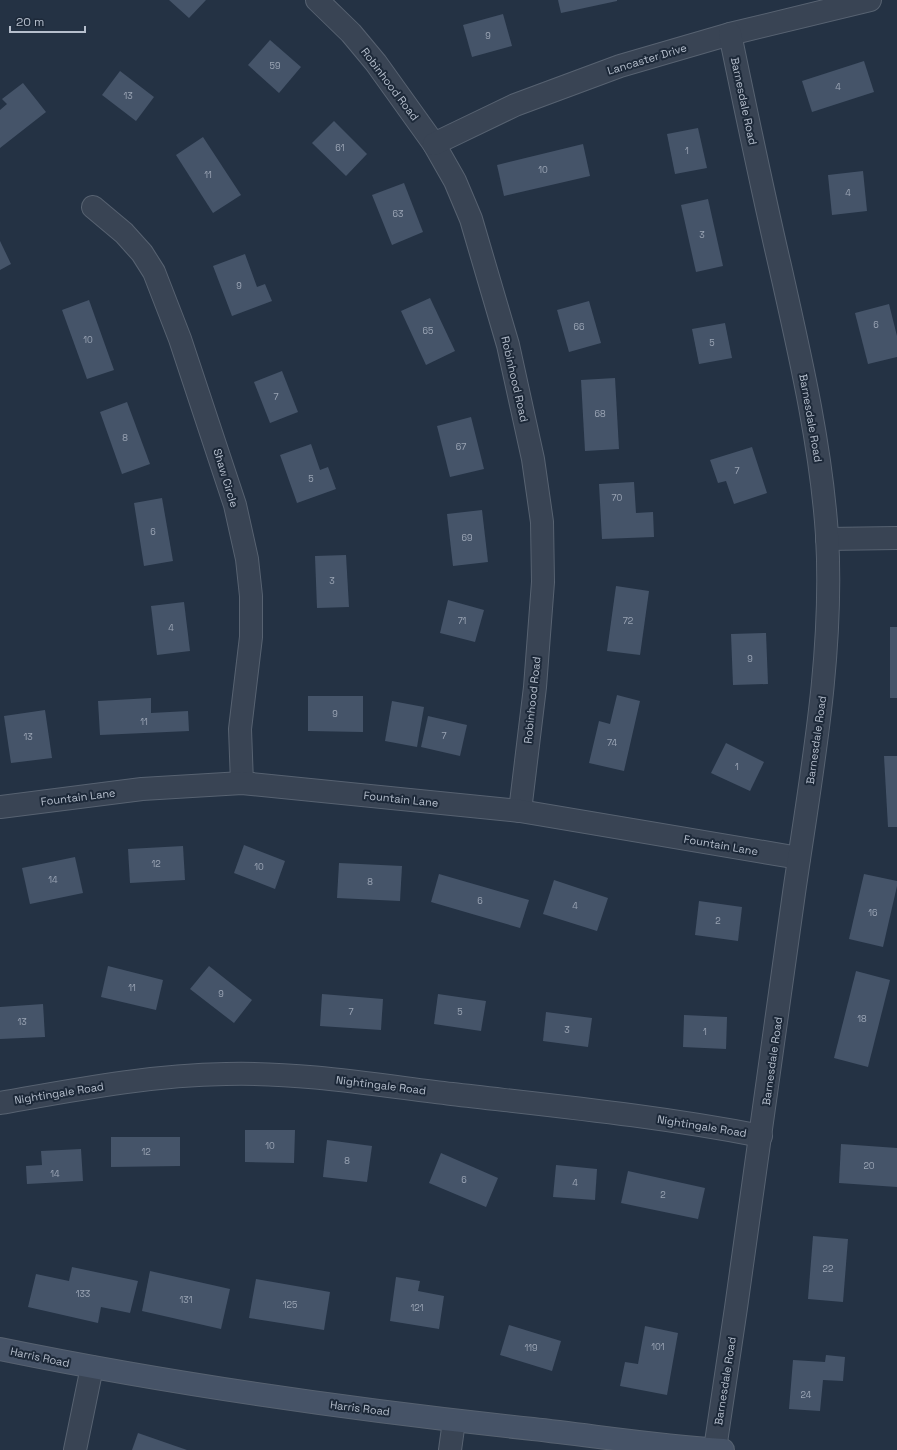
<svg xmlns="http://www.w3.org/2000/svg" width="897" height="1450" font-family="'Space Grotesk',sans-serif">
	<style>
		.building { fill: #455469 }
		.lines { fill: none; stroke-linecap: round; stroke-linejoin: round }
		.street-casing { stroke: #576271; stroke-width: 24 }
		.secondary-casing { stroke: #576271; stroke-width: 24 }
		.street { stroke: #394454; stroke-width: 22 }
		.secondary { stroke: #465367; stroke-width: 22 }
		.labels { text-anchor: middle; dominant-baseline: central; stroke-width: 4; stroke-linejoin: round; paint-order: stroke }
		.number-label { font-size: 9px; fill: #9aa4b4 }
		.street-label { font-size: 11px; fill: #b6bfcd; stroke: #1d2939 }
	</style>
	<rect width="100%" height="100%" fill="#243244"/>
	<g class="building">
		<polygon points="169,0 206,0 189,18"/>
		<polygon points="558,0 617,0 617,1 561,13"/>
		<polygon points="503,14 512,46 472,57 463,25"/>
		<polygon points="270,40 301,67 279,93 248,65"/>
		<polygon points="864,61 874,92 812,112 802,81"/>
		<polygon points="120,71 154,97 136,121 102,95"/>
		<polygon points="23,83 46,112 0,148 0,110 7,104 2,99"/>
		<polygon points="334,121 367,154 346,176 312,143"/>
		<polygon points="698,128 707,168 675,174 667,134"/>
		<polygon points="203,137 241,195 213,213 176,155"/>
		<polygon points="583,144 590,176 504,196 497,165"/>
		<polygon points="863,171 867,211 832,215 828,175"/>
		<polygon points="404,183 423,232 392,245 372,195"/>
		<polygon points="708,199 723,266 696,272 681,205"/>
		<polygon points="0,241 11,264 0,270"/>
		<polygon points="245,254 257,287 265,284 272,301 232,316 213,266"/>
		<polygon points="430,298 455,351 426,365 401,311"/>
		<polygon points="89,300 114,370 87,379 62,310"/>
		<polygon points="589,301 601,343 569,352 557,310"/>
		<polygon points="889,304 897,336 897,357 868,364 855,313"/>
		<polygon points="725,323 732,358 699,364 692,329"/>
		<polygon points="282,371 298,412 270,423 254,382"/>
		<polygon points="615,378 619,449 585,451 581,380"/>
		<polygon points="127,402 150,464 122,474 100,412"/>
		<polygon points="471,417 484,469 450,477 437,426"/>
		<polygon points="311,444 320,470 328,467 336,489 297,503 280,455"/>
		<polygon points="752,447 767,493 734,504 726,481 718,483 710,460"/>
		<polygon points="634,482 636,513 653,512 654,537 602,539 599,484"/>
		<polygon points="162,498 173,561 144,566 134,503"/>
		<polygon points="482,510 488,562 453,566 447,514"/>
		<polygon points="346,555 349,607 317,608 315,556"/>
		<polygon points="616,586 649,591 640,655 607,651"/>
		<polygon points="448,600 484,610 475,642 440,633"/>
		<polygon points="184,602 190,651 157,655 151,606"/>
		<rect x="890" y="627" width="7" height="71"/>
		<polygon points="766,633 768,684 733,685 731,634"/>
		<polygon points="617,695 640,701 624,771 589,763 599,721 610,724"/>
		<polygon points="308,696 363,696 363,732 308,731"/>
		<polygon points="151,698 151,713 188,711 189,731 100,735 98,701"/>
		<polygon points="392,701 424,707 417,747 385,741"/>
		<polygon points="45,710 52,758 11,763 4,716"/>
		<polygon points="428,716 467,725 460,756 421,747"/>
		<polygon points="726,743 764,762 750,791 711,773"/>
		<polygon points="884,756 897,756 897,827 888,827"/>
		<polygon points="244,845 285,861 275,889 234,873"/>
		<polygon points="183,846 185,880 130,883 128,849"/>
		<polygon points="75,857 83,893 30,904 22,868"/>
		<polygon points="339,863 402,866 400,901 337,898"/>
		<polygon points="439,874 529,900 520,928 431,902"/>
		<polygon points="864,874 897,881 897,886 883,947 849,939"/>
		<polygon points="554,880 608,898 597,931 543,914"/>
		<polygon points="699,901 742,907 738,941 695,935"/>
		<polygon points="108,966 163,980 156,1010 101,997"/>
		<polygon points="209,966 252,1000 234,1023 190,989"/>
		<polygon points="856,971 890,980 868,1067 834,1058"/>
		<polygon points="322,994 383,999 381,1030 320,1026"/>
		<polygon points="438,994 486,1001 481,1031 434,1024"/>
		<polygon points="43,1004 45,1037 0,1039 0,1007"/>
		<polygon points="546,1012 592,1018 588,1047 543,1041"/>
		<polygon points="684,1015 727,1017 726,1049 683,1047"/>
		<polygon points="245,1130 295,1130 294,1163 245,1162"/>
		<polygon points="111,1137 180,1137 180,1166 111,1167"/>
		<polygon points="327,1140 372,1146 367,1182 323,1177"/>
		<polygon points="841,1144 897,1148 897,1187 839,1183"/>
		<polygon points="81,1149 83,1181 27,1184 26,1166 42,1165 41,1151"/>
		<polygon points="441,1153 498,1178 486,1207 429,1183"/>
		<polygon points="556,1165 597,1169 595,1200 553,1197"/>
		<polygon points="628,1171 705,1188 698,1219 621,1203"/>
		<polygon points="813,1236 848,1239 843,1302 808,1299"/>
		<polygon points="72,1267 138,1281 130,1313 101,1307 98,1323 28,1307 36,1274 69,1281"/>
		<polygon points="150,1271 230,1289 221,1329 142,1311"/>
		<polygon points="396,1277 420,1281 418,1291 444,1296 439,1329 390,1321"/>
		<polygon points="256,1279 330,1292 324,1330 249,1318"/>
		<polygon points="509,1325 561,1341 552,1371 500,1355"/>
		<polygon points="645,1326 678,1333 667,1395 620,1386 625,1362 638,1364"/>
		<polygon points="826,1355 845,1357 843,1381 823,1380 820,1411 789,1409 793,1360 825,1362"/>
		<polygon points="138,1433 187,1450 132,1450"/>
	</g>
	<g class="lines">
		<g class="street-casing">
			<g id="street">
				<polyline points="317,0 351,33 376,63 434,144 455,181 471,219 508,345 533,459 542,522 543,582 535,687 520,811"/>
				<polyline points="434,144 515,105 620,66 730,34 870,0"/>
				<polyline points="93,207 124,233 142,253 154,272 180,339 235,505 247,559 251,596 251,637 240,729 242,783"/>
				<polyline points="827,539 897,538"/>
				<polyline points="0,807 142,789 242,783 520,811 799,858"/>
				<path d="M 0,1103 C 74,1090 150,1075 226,1074 C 301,1072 377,1085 452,1094 C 555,1106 659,1116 761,1136"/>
				<path d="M 715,1449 C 743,1264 769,1079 794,893 C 811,775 834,656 827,535 C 821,445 800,355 780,266 C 762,189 746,111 730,34"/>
				<polyline points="75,1450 92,1367"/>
				<polyline points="450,1450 454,1421"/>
			</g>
		</g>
		<g class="secondary-casing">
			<path id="secondary" d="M 0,1349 C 176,1385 354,1410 533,1429 C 596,1436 659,1446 723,1450"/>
		</g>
		<use href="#street" class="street"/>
		<use href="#secondary" class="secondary"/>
	</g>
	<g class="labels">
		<g class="number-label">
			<text x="488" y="36">9</text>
			<text x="275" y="66">59</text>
			<text x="838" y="87">4</text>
			<text x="128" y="96">13</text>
			<text x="340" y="148">61</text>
			<text x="687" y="151">1</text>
			<text x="543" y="170">10</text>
			<text x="208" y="175">11</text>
			<text x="848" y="193">4</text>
			<text x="398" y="214">63</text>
			<text x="702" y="235">3</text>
			<text x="239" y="286">9</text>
			<text x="876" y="325">6</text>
			<text x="579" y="327">66</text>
			<text x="428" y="331">65</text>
			<text x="88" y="340">10</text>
			<text x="712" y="343">5</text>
			<text x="276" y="397">7</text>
			<text x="600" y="414">68</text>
			<text x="125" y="438">8</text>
			<text x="461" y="447">67</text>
			<text x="737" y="471">7</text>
			<text x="311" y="479">5</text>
			<text x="617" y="498">70</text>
			<text x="153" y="532">6</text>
			<text x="467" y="538">69</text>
			<text x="332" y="581">3</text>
			<text x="462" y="621">71</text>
			<text x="628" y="621">72</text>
			<text x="171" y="628">4</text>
			<text x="750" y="659">9</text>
			<text x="335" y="714">9</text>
			<text x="144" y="722">11</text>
			<text x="444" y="736">7</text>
			<text x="28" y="737">13</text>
			<text x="612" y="743">74</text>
			<text x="737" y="767">1</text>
			<text x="156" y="864">12</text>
			<text x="259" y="867">10</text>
			<text x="53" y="880">14</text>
			<text x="370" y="882">8</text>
			<text x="480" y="901">6</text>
			<text x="575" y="906">4</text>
			<text x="873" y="913">16</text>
			<text x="718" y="921">2</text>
			<text x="132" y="988">11</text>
			<text x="221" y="994">9</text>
			<text x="351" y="1012">7</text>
			<text x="460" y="1012">5</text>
			<text x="862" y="1019">18</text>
			<text x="22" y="1022">13</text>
			<text x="567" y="1030">3</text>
			<text x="705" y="1032">1</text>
			<text x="270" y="1146">10</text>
			<text x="146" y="1152">12</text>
			<text x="347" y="1161">8</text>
			<text x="869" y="1166">20</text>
			<text x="55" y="1174">14</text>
			<text x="464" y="1180">6</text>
			<text x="575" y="1183">4</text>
			<text x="663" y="1195">2</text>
			<text x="828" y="1269">22</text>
			<text x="83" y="1294">133</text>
			<text x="186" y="1300">131</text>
			<text x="290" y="1305">125</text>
			<text x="417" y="1308">121</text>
			<text x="658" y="1347">101</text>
			<text x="531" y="1348">119</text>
			<text x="806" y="1395">24</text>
		</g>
		<g class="street-label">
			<text transform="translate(647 59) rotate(-17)">Lancaster Drive</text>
			<text transform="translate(390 84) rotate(53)">Robinhood Road</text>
			<text transform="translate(744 101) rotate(78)">Barnesdale Road</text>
			<text transform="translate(515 379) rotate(77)">Robinhood Road</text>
			<text transform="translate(811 418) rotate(80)">Barnesdale Road</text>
			<text transform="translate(226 478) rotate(73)">Shaw Circle</text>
			<text transform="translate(532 700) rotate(-84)">Robinhood Road</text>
			<text transform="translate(816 740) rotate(-82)">Barnesdale Road</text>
			<text transform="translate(78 797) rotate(-7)">Fountain Lane</text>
			<text transform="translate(401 799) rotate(6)">Fountain Lane</text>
			<text transform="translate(721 845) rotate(10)">Fountain Lane</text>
			<text transform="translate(772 1061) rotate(-82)">Barnesdale Road</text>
			<text transform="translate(381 1085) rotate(7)">Nightingale Road</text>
			<text transform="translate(59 1093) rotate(-9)">Nightingale Road</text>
			<text transform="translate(702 1126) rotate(9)">Nightingale Road</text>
			<text transform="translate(40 1357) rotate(12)">Harris Road</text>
			<text transform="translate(725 1381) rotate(-81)">Barnesdale Road</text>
			<text transform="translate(360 1408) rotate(7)">Harris Road</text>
		</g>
	</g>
	<path d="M10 26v6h75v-6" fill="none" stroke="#b6bfcd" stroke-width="2"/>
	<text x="16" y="26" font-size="12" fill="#b6bfcd" stroke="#1d2939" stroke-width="3" paint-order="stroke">20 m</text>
</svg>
